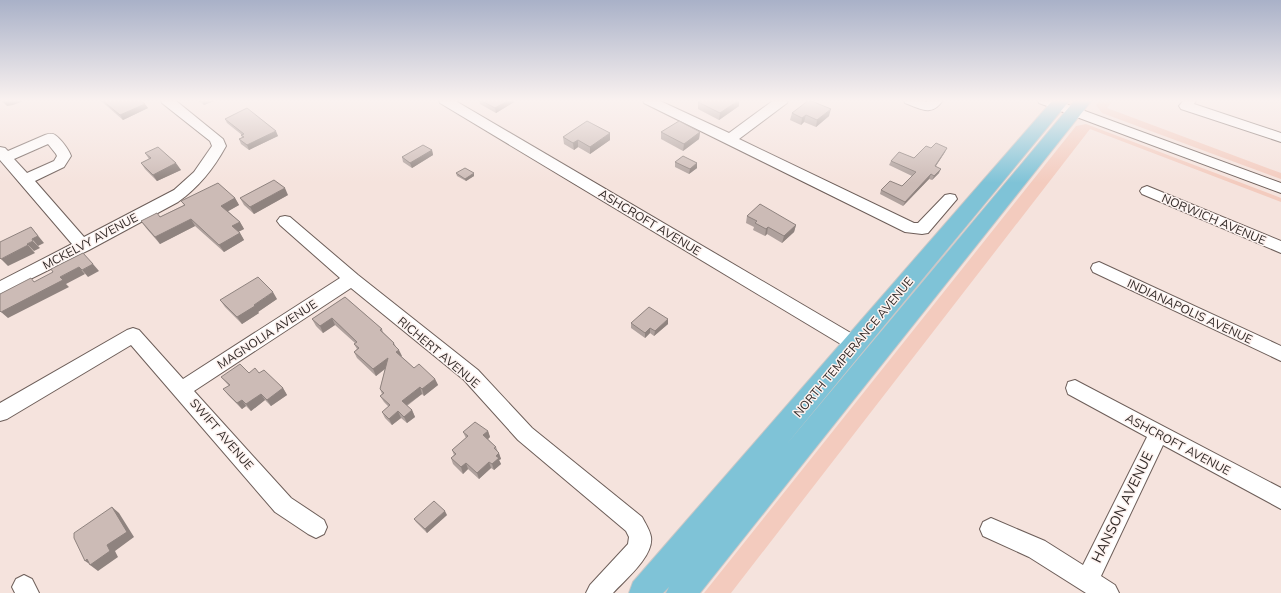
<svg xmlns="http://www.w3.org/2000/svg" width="1281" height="593" font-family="Mulish,sans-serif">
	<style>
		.green { fill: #f3cbbe }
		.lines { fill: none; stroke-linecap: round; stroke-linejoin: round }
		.minor-casing { stroke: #6d5e59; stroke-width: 2 }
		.major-casing { stroke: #c9c7c7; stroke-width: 2 }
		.minor { fill: #fff; fill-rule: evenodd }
		.major { fill: #7fc3d7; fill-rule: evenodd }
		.wall { fill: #afa19d }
		.shaded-wall { fill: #8f837f }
		.building { fill: #ccbbb6; stroke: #8f837f }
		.labels { text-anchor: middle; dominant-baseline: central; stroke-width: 3; stroke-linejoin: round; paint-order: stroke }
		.street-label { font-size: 12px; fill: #302927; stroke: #fdf2ef }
		.near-street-label { font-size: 14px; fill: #302927; stroke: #fdf2ef }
	</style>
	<rect width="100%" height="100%" fill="#f5e3dd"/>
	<g class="green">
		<polygon points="1100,100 1113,100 1107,108 1281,173 1281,179 1102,113 1096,105"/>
		<polygon points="1086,124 1281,198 1281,202 1090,129 731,593 704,593 1076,126"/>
	</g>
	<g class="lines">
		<g class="minor-casing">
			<g id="minor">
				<path d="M 161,100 L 175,100 L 223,139 L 226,146 C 214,168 199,187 178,202 L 89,250 L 0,294 L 0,281 L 72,244 L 0,160 L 0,147 L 5,148 L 8,151 L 45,135 C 48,134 52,133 55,135 C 61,139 69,150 71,156 L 64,167 L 35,181 L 84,237 L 174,190 L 194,172 L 212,146 L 210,141 L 162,103 ZM 48,144 L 56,154 L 57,156 L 54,161 L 27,173 L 14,159 Z"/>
				<polygon points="439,100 454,100 861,339 864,344 861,349 855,351 849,349 440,103"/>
				<polygon points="643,100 658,100 729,133 774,100 788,100 787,103 739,139 914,223 918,223 945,195 950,194 955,195 957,199 928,233 922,234 905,232 644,103"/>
				<path d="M 904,100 L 921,100 L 926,102 L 929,100 L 943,100 C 932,117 921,109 905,103 Z"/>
				<polygon points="1038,100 1055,100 1281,183 1281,193 1039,103"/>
				<polygon points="1184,100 1196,100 1194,104 1281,133 1281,142 1181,109 1179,106"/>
				<polygon points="1147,186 1281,241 1281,253 1142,194 1140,191 1142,188"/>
				<path d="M 285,216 L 290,217 L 358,275 L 478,370 L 532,428 L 642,517 C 645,523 650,530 651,537 C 654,556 625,580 613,593 L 586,593 L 590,585 L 628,544 L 629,537 L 626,531 L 518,440 L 464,380 L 351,288 L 194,391 L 291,498 L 324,520 L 327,527 L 324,534 L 316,538 L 308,534 L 275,512 L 131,345 L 7,419 L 0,421 L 0,403 L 127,330 L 133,328 L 139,330 L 183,379 L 340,278 L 280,225 L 277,221 L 280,217 Z"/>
				<polygon points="1099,262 1281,346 1281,361 1093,272 1091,268 1093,264"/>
				<polygon points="1075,380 1281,488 1281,509 1163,445 1101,576 1115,585 1119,593 1086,593 1029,557 983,536 980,529 983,522 991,518 1045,541 1083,565 1147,437 1068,394 1066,388 1068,382"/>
				<polygon points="24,575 32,579 39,593 15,593 12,587 16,579"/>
			</g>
		</g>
		<g class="major-casing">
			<polygon id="major" points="1053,100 1070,100 786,445 1075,100 1092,100 700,593 666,593 669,587 663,593 629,593 633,582"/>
		</g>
		<use href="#minor" class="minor"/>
		<use href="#major" class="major"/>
	</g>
	<g class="wall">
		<polygon points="100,100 140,100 148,108 123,120"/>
		<polygon points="197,100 216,100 204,105"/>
		<polygon points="479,100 513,100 514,102 496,113 480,104"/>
		<polygon points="698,102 739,106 719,120 698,109"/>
		<polygon points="792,113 829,116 816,127 804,122 801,125 790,120"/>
		<polygon points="225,119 278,136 249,150 241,144 239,139 242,137 241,135 242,135 227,123"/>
		<polygon points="661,132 700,132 699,139 683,151 661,139"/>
		<polygon points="563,137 610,140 590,154 578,147 574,150 564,144"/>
		<polygon points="931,148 945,152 936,166 939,173 932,180 929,179 903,206 880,194 881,190 902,186 912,176 889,165 891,161 914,158"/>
		<polygon points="432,150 433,155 412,168 403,162 402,157"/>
		<polygon points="145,153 181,170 157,181 145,169 141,163 149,159"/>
		<polygon points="675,162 697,163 697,168 689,174 675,167"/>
		<polygon points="456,173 474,176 466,181 457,176"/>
		<polygon points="288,195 254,214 244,205 240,198"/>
		<polygon points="235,198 239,205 228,211 240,222 244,229 238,232 240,233 244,240 224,252 195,226 160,244 146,228 141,221 160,217 184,205 181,201"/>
		<polygon points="747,216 796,225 794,232 782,243 767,234 765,236 753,230 754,227 746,223"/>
		<polygon points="345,297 382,329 383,332 394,343 401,356 414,368 435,379 438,385 424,396 422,394 407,406 412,410 415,417 407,423 401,418 392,425 385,418 382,412 389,407 384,402 380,396 382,394 380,389 385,369 376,376 357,358 354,352 357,349 354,344 355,343 335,325 323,333 316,326 312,319"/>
		<polygon points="277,299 258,312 259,313 242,324 225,307 220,300"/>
		<polygon points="631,323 668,324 654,336 650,333 645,338 631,328"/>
		<polygon points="249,373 259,373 283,388 287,395 271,406 265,400 251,411 246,406 242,409 228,395 223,389 229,386 221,377"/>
		<polygon points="488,431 490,437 488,439 496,447 501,459 499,460 501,464 494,470 491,468 479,479 468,469 463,474 453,464 451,458 454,455 452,450 466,438 463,432"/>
		<polygon points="447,515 427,533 416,522 414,519"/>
	</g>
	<g class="shaded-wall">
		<polygon points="11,100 26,100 13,105 7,106 3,102"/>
		<polygon points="204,100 216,100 204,105 202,101"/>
		<polygon points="509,100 513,100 514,102 496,113 495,108"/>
		<polygon points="739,100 739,106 719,120 720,113"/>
		<polygon points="145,104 148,108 123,120 120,115"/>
		<polygon points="831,109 829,116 816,127 817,120"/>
		<polygon points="806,115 804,122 801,125 802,118"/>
		<polygon points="276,131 278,136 249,150 247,145"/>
		<polygon points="700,132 699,139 683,151 684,144"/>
		<polygon points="610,133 610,140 590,154 590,147"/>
		<polygon points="578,140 578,147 574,150 573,143"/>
		<polygon points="947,148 945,152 933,170 935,166"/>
		<polygon points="432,150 433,155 412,168 410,163"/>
		<polygon points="176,163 181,170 157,181 153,175"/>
		<polygon points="697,163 697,168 689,174 690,169"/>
		<polygon points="941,169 939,173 932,180 934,176"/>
		<polygon points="474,173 474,176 466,181 465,179"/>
		<polygon points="931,174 929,179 903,206 905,202"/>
		<polygon points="285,188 288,195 254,214 250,207"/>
		<polygon points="235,198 239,205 225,213 221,206"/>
		<polygon points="191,219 195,226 160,244 155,237"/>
		<polygon points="240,222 244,229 236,233 232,226"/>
		<polygon points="796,225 794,232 782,243 784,236"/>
		<polygon points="31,227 44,243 38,246 32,239"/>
		<polygon points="768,227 767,234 765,236 766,229"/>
		<polygon points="240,233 244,240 224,252 219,245"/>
		<polygon points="33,241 40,248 34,251 27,244"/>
		<polygon points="28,245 35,253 8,266 1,259"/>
		<polygon points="93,264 99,271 88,277 82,270"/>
		<polygon points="79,267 85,274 66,284 69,287 8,318 1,312 60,277"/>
		<polygon points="273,292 277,299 258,312 259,313 242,324 237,317"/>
		<polygon points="332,318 335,325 323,333 320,326"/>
		<polygon points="668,319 668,324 654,336 655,331"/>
		<polygon points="650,328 650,333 645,338 645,333"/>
		<polygon points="399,350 402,356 399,358 396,352"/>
		<polygon points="388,358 391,364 376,376 373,369"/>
		<polygon points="435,379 438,385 424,396 422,389"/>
		<polygon points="420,387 422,394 404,407 402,401"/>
		<polygon points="283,388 287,395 271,406 267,400"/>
		<polygon points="261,394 265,400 251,411 246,404"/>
		<polygon points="242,400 246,406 242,409 237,403"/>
		<polygon points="412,410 415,417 407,423 404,417"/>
		<polygon points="398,411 401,418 392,425 389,419"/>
		<polygon points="488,431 490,437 485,442 483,435"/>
		<polygon points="499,453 501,459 499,460 501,464 494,470 492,464 496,456"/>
		<polygon points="489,462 491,468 479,479 477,473"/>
		<polygon points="466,463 468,469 463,474 461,467"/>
		<polygon points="112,507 119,513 134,537 115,551 118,557 98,571 90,565 91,565 85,561 107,545"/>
		<polygon points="445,511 447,515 427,533 425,529"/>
	</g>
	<g class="building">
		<polygon points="1,100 11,100 3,102"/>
		<polygon points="102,100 140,100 145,104 120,115"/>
		<polygon points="480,100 509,100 495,108"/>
		<polygon points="702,100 739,100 720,113 698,102"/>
		<polygon points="809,100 831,109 817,120 806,115 802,118 792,113"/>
		<polygon points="247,108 276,131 247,145 239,139 244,137 241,135 244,134 225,119"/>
		<polygon points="587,121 610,133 590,147 578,140 573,143 563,137"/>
		<polygon points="679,121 700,132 684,144 661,132"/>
		<polygon points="936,143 947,148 935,166 941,169 934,176 931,174 905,202 881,190 890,181 902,186 916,172 891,161 899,152 914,158 926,146 931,148"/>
		<polygon points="423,145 432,150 410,163 402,157"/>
		<polygon points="158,147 176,163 153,175 141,163 151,158 145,153"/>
		<polygon points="683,156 697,163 690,169 675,162"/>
		<polygon points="465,168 474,173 465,179 456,173"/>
		<polygon points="274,180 285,188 250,207 240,198"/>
		<polygon points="218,183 235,198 221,206 240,222 232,226 240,233 219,245 191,219 155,237 141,221 157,213 160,217 185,205 181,201"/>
		<polygon points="760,204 796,225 784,236 768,227 766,229 755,223 757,221 747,216"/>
		<polygon points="31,227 38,236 32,239 33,241 27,244 28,245 1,259 0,258 0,242"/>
		<polygon points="83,253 93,264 82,270 79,267 60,277 63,280 1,312 0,311 0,294 31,278 34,282 53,272 51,269"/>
		<polygon points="258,277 273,292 254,305 255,306 237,317 220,300"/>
		<polygon points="345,297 382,329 380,330 394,343 393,344 399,350 396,352 414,368 419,364 435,379 422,389 420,387 402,401 412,410 404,417 398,411 389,419 382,412 390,405 380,396 384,393 380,389 388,358 373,369 354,352 359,348 354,344 357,342 332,318 320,326 312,319"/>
		<polygon points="649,307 668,319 655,331 650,328 645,333 631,323"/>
		<polygon points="240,364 249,373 255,368 259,373 264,370 283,388 267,400 261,394 246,404 242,400 237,403 223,389 230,385 221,377"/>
		<polygon points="475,422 488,431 483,435 496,447 494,448 499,453 496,456 499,458 492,464 489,462 477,473 466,463 461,467 451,458 456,454 452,450 468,436 463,432"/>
		<polygon points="434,501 445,511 425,529 414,519"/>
		<polygon points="112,507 127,532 107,545 110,551 90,565 87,559 85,561 74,538 74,533"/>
	</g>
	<linearGradient id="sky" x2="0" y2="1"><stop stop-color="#a9b1c8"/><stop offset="0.55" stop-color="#faf2f0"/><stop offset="1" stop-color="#faf2f0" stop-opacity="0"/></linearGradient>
	<rect width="1281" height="183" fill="url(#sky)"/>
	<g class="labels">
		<g class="street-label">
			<text transform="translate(1214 219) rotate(23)">NORWICH AVENUE</text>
			<text transform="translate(650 222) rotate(31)">ASHCROFT AVENUE</text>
			<text transform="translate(90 241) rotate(-28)">MCKELVY AVENUE</text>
			<text transform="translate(1190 311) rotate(25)">INDIANAPOLIS AVENUE</text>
			<text transform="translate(267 334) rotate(-33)">MAGNOLIA AVENUE</text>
			<text transform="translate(853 347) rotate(-50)">NORTH TEMPERANCE AVENUE</text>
			<text transform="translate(439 352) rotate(40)">RICHERT AVENUE</text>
			<text transform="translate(222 434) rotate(49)">SWIFT AVENUE</text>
			<text transform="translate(1178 444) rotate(28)">ASHCROFT AVENUE</text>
		</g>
		<g class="near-street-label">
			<text transform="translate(1122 507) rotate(-64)">HANSON AVENUE</text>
		</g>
	</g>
</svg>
